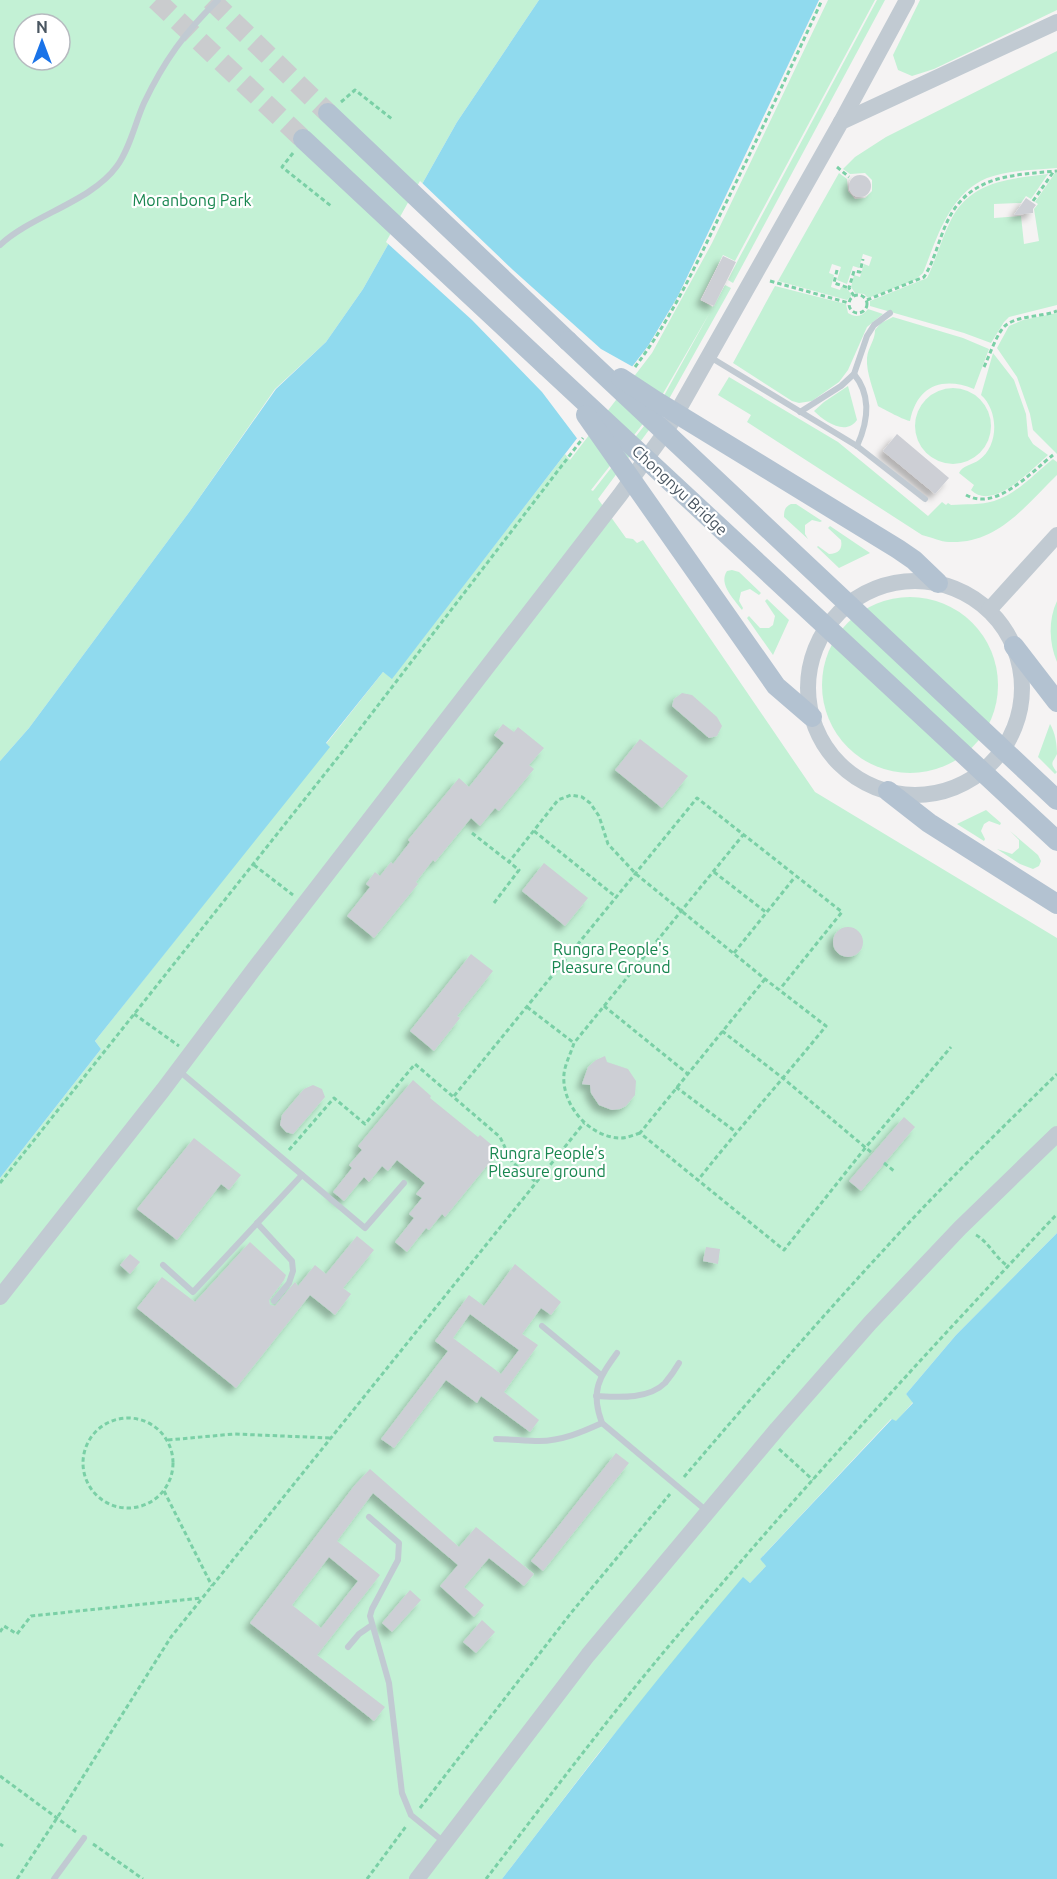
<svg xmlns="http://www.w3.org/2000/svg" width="1057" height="1879" font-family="Ubuntu,sans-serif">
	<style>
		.green { fill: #c3f1d5; fill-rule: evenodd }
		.water { fill: #90daee }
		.pier { fill: #f5f3f3 }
		.building { fill: #cdcfd5; fill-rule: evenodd; filter: url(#shadow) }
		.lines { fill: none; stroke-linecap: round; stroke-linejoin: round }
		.primary-tunnel { stroke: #caccce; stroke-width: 20; stroke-dasharray: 20 10; stroke-linecap: butt }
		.path { stroke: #7ad0a6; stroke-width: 3; stroke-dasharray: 4.5 3; stroke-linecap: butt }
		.service { stroke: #c1cad2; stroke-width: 6 }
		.tertiary { stroke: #c1cad2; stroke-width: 16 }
		.primary { stroke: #b3c2d1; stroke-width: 20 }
		.primary-bridge { stroke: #b3c2d1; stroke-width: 20 }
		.labels { text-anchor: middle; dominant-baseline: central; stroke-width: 4.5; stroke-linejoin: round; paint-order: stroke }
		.park-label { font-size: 16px; fill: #17864f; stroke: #fff }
		.street-label { font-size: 16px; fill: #4a5661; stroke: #fff }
	</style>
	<defs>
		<filter id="shadow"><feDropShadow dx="-5.5" dy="5.5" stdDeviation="3" flood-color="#0004"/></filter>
	</defs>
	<rect width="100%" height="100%" fill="#f5f3f3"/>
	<g class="green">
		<path d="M 0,0 L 539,0 L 457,122 L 363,289 L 326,342 L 275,389 L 190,511 L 29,728 L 0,761 ZM 24,24 L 60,24 L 60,60 L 24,60 Z"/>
		<polygon points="828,0 875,0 735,261 723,255 700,300 713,307 653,411 591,490 593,491 655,412 725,285 731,288 660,415 598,499 626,538 633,539 637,543 643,540 815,792 1057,938 1057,1233 956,1335 906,1394 913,1402 896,1422 891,1419 760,1559 767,1565 750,1583 743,1578 598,1754 502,1879 0,1879 0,1178 101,1049 95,1041 329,746 326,744 383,672 392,678 565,454 570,460 652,353 712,243"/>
		<polygon points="877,0 885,0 733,283 728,280 737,262"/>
		<polygon points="920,0 1057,0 1057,10 934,69 912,76 898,70 893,55"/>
		<path d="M 1057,51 L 1057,168 C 1035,170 1008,170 987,178 C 949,194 937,238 923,273 L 915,280 L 868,298 L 864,294 L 855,293 L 851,287 L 854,275 L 860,277 L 864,264 L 869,266 L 872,257 L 863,254 L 859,268 L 853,266 L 847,284 L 837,280 L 841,267 L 832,264 L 829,273 L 834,275 L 831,287 L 840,290 L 841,287 L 847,289 L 852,295 L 847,300 L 778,281 L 839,173 L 847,179 L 848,191 L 855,199 L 865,198 L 872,191 L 872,180 L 865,173 L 850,174 L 843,169 L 855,157 L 886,137 Z"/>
		<path d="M 1055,173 L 1057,173 L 1057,305 L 1009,317 L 1004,322 L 991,343 L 964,333 L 870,306 L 870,301 L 927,278 C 936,260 941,240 950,222 C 969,181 1008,179 1048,174 L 1031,199 L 1026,196 L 1021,203 L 994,204 L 994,218 L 1021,216 L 1024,244 L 1039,241 L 1034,209 L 1038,204 L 1035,202 Z"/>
		<path d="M 775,286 L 846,304 L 848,313 C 856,318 862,317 868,309 L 883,314 L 867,327 L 848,370 L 839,382 L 812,401 L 799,403 L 792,401 L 733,363 Z"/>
		<polygon points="1057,313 1057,454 1033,430 1030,414 1017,377 997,348 1009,326 1023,320"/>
		<path d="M 893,317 L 963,338 L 989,349 L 974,389 C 942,376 917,386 910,421 C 906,421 883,409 878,406 C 874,391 866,373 867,358 C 868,347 875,341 875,330 L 881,323 Z"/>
		<path d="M 993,353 L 1014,380 L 1026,414 L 1028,436 L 1033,444 L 1048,455 C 1032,469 993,512 971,490 L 974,485 L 959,473 C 963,465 972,465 979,460 C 999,446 999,411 981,395 Z"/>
		<path d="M 729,377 L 838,442 L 928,516 L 942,502 L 946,505 L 948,503 L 951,505 C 965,504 981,505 994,501 C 1017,494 1035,473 1053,459 L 1057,462 L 1057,475 C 1025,506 998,544 949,542 C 941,542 931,537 922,535 L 747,422 L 751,415 L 718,395 Z"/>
		<path d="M 848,386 L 857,420 C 846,436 825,422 814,411 L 824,402 Z"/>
		<circle cx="953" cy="426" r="38"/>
		<path d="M 791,504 L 796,504 L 822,521 L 820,522 L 812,520 L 805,525 L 805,534 L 808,539 L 784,517 C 784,510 785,507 791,504 Z"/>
		<path d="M 830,526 L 870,553 L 839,568 L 817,547 L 818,546 L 829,554 C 838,554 843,549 841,540 L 828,528 Z"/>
		<path d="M 732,570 L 739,572 L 761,593 L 759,595 L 750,589 L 741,592 L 739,601 L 743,608 L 742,610 C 734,599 718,584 727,571 Z"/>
		<circle cx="910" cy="685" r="88"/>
		<polygon points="767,599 789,620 773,655 747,618 749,616 760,628 769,628 773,625 775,616 765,601"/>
		<path d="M 1057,601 L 1057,662 C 1049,643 1048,620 1057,601 Z"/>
		<path d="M 1050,724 C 1055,732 1057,744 1057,754 C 1053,763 1049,762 1057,772 L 1055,774 L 1038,757 Z"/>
		<polygon points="986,810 1001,823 1000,825 989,821 984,824 981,831 985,839 984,841 957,824"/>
		<polygon points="1010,831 1038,855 1041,861 1039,866 1033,869 1020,864 997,849 1012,854 1019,848 1019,840"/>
	</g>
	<g class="water">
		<polygon points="539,0 819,0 678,296 648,346 392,679 383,672 326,743 330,747 95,1041 101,1049 0,1178 0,761 29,728 190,511 276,389 326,342 363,289 457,122"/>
		<path d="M 1057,1233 L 1057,1879 L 502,1879 C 581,1776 659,1675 743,1577 L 750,1583 L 766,1566 L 760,1559 L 892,1419 L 896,1421 L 913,1403 L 906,1394 L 956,1335 Z"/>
	</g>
	<polygon class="pier" points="420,181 513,270 601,349 635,368 579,441 542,392 472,320 386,242"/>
	<g class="building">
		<circle cx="860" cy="186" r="11"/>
		<polygon points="1026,198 1036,205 1033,209 1033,213 1014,215"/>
		<polygon points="723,256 736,262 714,306 701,300"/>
		<polygon points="897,434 949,478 935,494 883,451"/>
		<polygon points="682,693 692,695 717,717 722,726 717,736 709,738 672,706 674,699"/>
		<polygon points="503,724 514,732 518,727 544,748 529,765 534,769 499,811 495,808 480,826 471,818 435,862 433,860 416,882 418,884 374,938 347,916 370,887 366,884 375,872 380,876 391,862 393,864 410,842 408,840 459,778 469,787 504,743 494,735"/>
		<polygon points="640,739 688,776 662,808 615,770"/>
		<polygon points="544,863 588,898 565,926 522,891"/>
		<circle cx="848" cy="942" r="15"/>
		<polygon points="471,954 493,971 457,1016 460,1018 434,1051 410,1031"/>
		<polygon points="605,1056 607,1062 628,1069 636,1081 635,1095 626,1106 620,1109 612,1110 599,1105 591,1093 590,1085 582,1084 588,1067 596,1060"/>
		<polygon points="413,1080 431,1096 430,1098 478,1137 480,1135 499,1151 445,1217 442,1214 429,1230 426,1228 407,1252 395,1242 414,1218 409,1214 422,1198 416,1194 425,1183 397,1160 388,1171 382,1166 369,1182 364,1177 344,1201 333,1192 352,1168 349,1165 362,1150 358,1146"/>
		<polygon points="313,1085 322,1089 325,1097 293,1134 286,1132 280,1125 282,1115 304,1089"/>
		<polygon points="904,1117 915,1127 861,1191 849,1181"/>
		<polygon points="194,1138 241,1175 229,1190 221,1184 177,1240 137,1209"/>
		<polygon points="357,1236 374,1250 343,1288 351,1294 335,1315 310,1295 236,1388 137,1308 162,1277 195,1302 250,1242 286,1275 284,1280 269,1300 270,1305 275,1306 295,1282 298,1286 315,1265 326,1274"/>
		<polygon points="706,1247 720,1249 718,1264 703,1261"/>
		<polygon points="130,1254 140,1262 130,1274 120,1265"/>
		<path d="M 515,1264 L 561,1302 L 551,1315 L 541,1308 L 522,1334 L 538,1345 L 504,1392 L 539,1420 L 530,1432 L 481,1396 L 477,1403 L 446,1380 L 394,1448 L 381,1439 L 448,1351 L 435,1341 L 469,1295 L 484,1306 ZM 470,1314 L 519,1350 L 501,1374 L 453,1338 Z"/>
		<polygon points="616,1453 629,1463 543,1571 531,1561"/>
		<path d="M 370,1469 L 459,1547 L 476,1527 L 534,1574 L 524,1586 L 489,1558 L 464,1587 L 484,1605 L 474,1617 L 440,1586 L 458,1565 L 373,1493 L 337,1541 L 380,1575 L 317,1655 L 385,1707 L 374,1721 L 250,1623 L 354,1486 ZM 329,1557 L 358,1581 L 321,1628 L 292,1605 Z"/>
		<polygon points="410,1590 421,1600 392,1632 382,1623"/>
		<polygon points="482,1620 495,1632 476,1653 463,1642"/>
	</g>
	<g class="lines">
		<g class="primary-tunnel">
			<polyline points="156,0 303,139"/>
			<polyline points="211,0 328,113"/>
		</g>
		<g class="path">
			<polyline points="341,102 355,90 392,119"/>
			<polyline points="293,153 282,167 331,206"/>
			<polyline points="837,167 849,177"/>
			<polyline points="1033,201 1054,171"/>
			<polyline points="837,270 834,283 849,288"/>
			<polyline points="770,281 849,303"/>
			<circle cx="858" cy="304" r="9"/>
			<polyline points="854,296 849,288 854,271 860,272 863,259"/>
			<path d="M 867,300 L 924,277 C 935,260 939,238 948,220 C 970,175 1013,175 1057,171"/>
			<path d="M 635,367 C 670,321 695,267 720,215 C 755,144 789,72 822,0"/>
			<path d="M 984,367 C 989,357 997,332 1006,325 C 1020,315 1042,317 1057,311"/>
			<path d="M 966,495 C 996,512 1031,472 1053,455"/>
			<polyline points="534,831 616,897"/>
			<path d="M 472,833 L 509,862 L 558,800 L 571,795 L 582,797 L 590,803 L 599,816 L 608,844 L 636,874 L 765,979 L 826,1026 C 784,1078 740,1127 698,1180"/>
			<polyline points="254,865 293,895"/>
			<polyline points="714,872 767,913"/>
			<polyline points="494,903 519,870 509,862"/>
			<polyline points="734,953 795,877"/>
			<polyline points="765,979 640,1133 784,1250 866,1147 951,1047"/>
			<polyline points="604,1006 688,1074"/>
			<polyline points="527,1007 574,1043"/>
			<polyline points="134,1014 179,1046"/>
			<polyline points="722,1031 784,1079 872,1153"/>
			<polyline points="676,1087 736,1132"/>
			<polyline points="454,1096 697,798 842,912 780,989"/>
			<path d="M 640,1133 C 634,1135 627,1138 621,1138 C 590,1138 561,1105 564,1074 C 565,1064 571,1053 574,1043 L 743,835"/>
			<polyline points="289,1150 334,1098 365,1124 415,1064 500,1137 512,1162 536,1182"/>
			<polyline points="884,1163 894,1171"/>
			<polyline points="0,1183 343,751 583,438"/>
			<path d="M 976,1235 C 989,1242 995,1258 1008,1266"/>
			<circle cx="128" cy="1463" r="45"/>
			<polyline points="168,1440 234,1434 331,1438"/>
			<polyline points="779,1449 813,1480"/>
			<path d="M 684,1477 C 751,1398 820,1319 891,1242 C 944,1184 1001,1129 1057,1074"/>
			<polyline points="164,1491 212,1586"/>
			<polyline points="0,1632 4,1626 17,1634 31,1616 202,1598"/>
			<polyline points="0,1776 76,1832"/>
			<polyline points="420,1808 571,1613 670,1494"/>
			<polyline points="0,1844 3,1846"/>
			<polyline points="93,1844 143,1879"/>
			<polyline points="17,1879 57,1818 171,1637 584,1123"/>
			<polyline points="367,1879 407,1825"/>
			<path d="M 486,1879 C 546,1801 605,1722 668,1647 C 793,1498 924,1355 1057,1214"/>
		</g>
		<g class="service">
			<path d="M 0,245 C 32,215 91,202 117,166 C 130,148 135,123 144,103 C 164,61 185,32 218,0"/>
			<polyline points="710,357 857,446 925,499"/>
			<path d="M 854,374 C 872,396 868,422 857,446"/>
			<polyline points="800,412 841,386 854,374 867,336 874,325 890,313"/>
			<polyline points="178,1070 365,1228 404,1183"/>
			<polyline points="257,1223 292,1261 293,1271 289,1283 274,1301"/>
			<polyline points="163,1265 193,1292 302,1175"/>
			<polyline points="542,1326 601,1375"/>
			<path d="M 617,1353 C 599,1378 590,1391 602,1423 L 708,1512"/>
			<path d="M 596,1396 C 617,1397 648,1400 665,1383 C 670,1377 675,1370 679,1363"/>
			<path d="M 496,1439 C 511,1439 525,1441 539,1441 C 562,1441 582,1432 602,1423"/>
			<polyline points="369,1517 399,1543 398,1560 372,1609 370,1616 389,1683 402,1793 411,1815 444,1842"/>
			<polyline points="348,1647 359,1634 372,1625"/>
			<polyline points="54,1879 84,1838"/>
		</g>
		<g class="tertiary">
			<polyline points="841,122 907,0"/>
			<circle cx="915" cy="688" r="107"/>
			<polyline points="989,610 1057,535"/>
			<polyline points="0,1297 163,1090 254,969 620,495 667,430 841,122 1057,22"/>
			<polyline points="417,1879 588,1655 777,1429 870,1323 960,1228 1057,1134"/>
		</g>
		<g class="primary">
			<polyline points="328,113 568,341"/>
			<polyline points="303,139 546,366"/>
			<polyline points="1014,646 1057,702"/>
			<polyline points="888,791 929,823 1057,904"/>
		</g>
		<g class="primary-bridge">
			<polyline points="568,341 1057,800"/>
			<polyline points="546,366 1057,841"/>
			<polyline points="621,378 656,401 898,549 914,560 938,583"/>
			<polyline points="586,415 776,686 812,717"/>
		</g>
	</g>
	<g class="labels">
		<g class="park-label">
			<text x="192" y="200">Moranbong Park</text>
			<text x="611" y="949">Rungra People's<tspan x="611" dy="18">Pleasure Ground</tspan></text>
			<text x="547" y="1153">Rungra People’s<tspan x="547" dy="18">Pleasure ground</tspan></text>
		</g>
		<g class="street-label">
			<text transform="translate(680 490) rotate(43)">Chongnyu Bridge</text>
		</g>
	</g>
	<g transform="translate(42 42)"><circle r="28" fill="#ffffff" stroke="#b7bbc0" stroke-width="1.5"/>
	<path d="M0-4.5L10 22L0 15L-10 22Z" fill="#1a73e8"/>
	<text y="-9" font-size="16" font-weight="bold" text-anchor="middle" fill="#4a5661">N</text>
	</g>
</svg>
